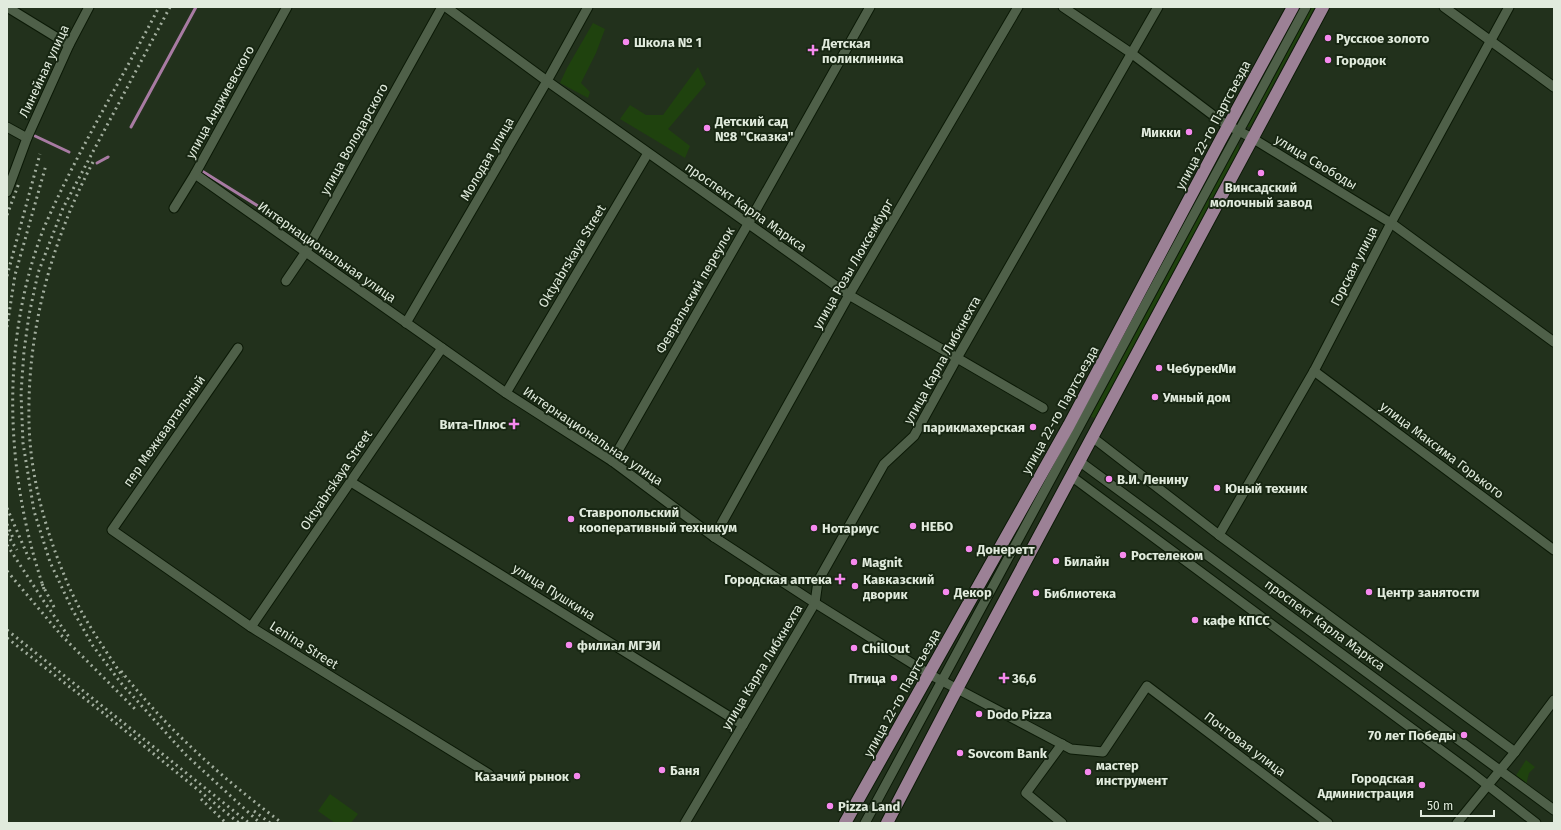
<svg xmlns="http://www.w3.org/2000/svg" width="1561" height="830" font-family="'Fira Sans',sans-serif">
	<style>
		.green { fill: #1f420e }
		.lines { fill: none; stroke-linecap: round; stroke-linejoin: round }
		.stream { stroke: #a87ba3; stroke-width: 3 }
		.minor-casing { stroke: #0b1906; stroke-width: 11 }
		.major-casing { stroke: #0b1906; stroke-width: 14 }
		.minor { stroke: #4f6049; stroke-width: 9 }
		.major { stroke: #9c8196; stroke-width: 12 }
		.rail { stroke: #a2ae9e; stroke-width: 3; stroke-dasharray: 2 4; stroke-linecap: butt }
		.poi-dot { fill: #f689ee; stroke: #182713; stroke-width: 1.5 }
		.labels { text-anchor: middle; dominant-baseline: central; stroke-width: 4; stroke-linejoin: round; paint-order: stroke }
		.poi-label { font-size: 13px; font-weight: bold; fill: #e1ebdd; stroke: #182713; text-anchor: start }
		.street-label { font-size: 13px; fill: #e1ebdd; stroke: #182713 }
	</style>
	<rect width="100%" height="100%" fill="#22311c"/>
	<g class="green">
		<polygon points="1309,7 1315,7 1251,125 1249,127 1244,127"/>
		<polygon points="593,23 605,29 596,53 581,83 590,92 588,98 560,83 567,68"/>
		<polygon points="698,67 706,84 668,129 690,146 685,158 620,119 630,105 646,115 663,115"/>
		<polygon points="1238,140 1239,152 1096,419 1090,416"/>
		<polygon points="1526,760 1535,767 1529,773 1526,785 1515,777"/>
		<polygon points="330,794 358,814 351,823 335,823 318,811"/>
	</g>
	<g class="lines">
		<g class="stream">
			<polyline points="131,127 196,7"/>
			<polyline points="35,136 69,152"/>
			<polyline points="97,163 108,157"/>
			<polyline points="202,171 303,234"/>
		</g>
		<g class="minor-casing">
			<g id="minor">
				<polyline points="7,7 69,45"/>
				<polyline points="446,7 547,81 849,295 1043,408"/>
				<polyline points="1063,7 1131,53 1222,122 1252,138 1391,223 1554,342"/>
				<polyline points="1444,7 1554,87"/>
				<polyline points="7,127 27,138"/>
				<polyline points="195,174 506,393 612,461 714,537 815,603 929,674 1071,749 1103,752 1147,686 1328,823"/>
				<polyline points="7,192 27,138 69,45 89,7"/>
				<polyline points="174,208 195,174 287,7"/>
				<polyline points="286,281 305,253 442,7"/>
				<polyline points="406,323 547,81 588,7"/>
				<polyline points="238,348 112,530 251,627 489,774"/>
				<polyline points="1314,371 1554,550"/>
				<polyline points="506,393 648,153"/>
				<polyline points="1092,437 1219,535 1515,752"/>
				<polyline points="612,461 748,224 870,7"/>
				<polyline points="1079,461 1554,810"/>
				<polyline points="1071,476 1472,773 1536,823"/>
				<polyline points="351,482 743,725"/>
				<polyline points="1219,535 1314,371 1391,223 1509,7"/>
				<polyline points="714,537 849,295 1018,7"/>
				<polyline points="251,627 442,348"/>
				<polyline points="685,823 815,603 818,581 884,464 914,436 957,358 1158,7"/>
				<polyline points="865,823 1306,7"/>
				<polyline points="1062,823 1026,793 1062,744"/>
				<polyline points="1457,823 1515,752 1554,700"/>
			</g>
		</g>
		<g class="major-casing">
			<g id="major">
				<polyline points="845,823 1069,425 1220,141 1293,7"/>
				<polyline points="887,823 957,689 1323,7"/>
			</g>
		</g>
		<use href="#minor" class="minor"/>
		<use href="#major" class="major"/>
		<g class="rail">
			<polyline points="170,7 63,208 38,273 29,315 24,351 21,393 23,443 34,511 50,562 72,609 93,646 121,683 186,755 260,823"/>
			<path d="M 93,162 C 51,242 27,331 29,422 C 30,475 45,529 65,577 C 79,613 102,645 123,677"/>
			<polyline points="7,215 19,183"/>
			<polyline points="7,276 40,154"/>
			<polyline points="7,327 15,275 46,165"/>
			<polyline points="7,508 30,561"/>
			<polyline points="7,524 13,538"/>
			<polyline points="7,534 17,550"/>
			<polyline points="7,545 43,600 69,637"/>
			<polyline points="7,571 61,635 136,710"/>
			<polyline points="42,584 55,609"/>
			<path d="M 44,589 C 5,474 0,344 43,230 C 76,153 121,81 159,7"/>
			<polyline points="7,630 249,823"/>
			<polyline points="7,638 107,716 239,823"/>
			<path d="M 121,671 C 169,731 221,777 282,823"/>
			<polyline points="201,799 226,823"/>
			<polyline points="254,811 270,823"/>
		</g>
	</g>
	<g class="poi-dot">
		<circle cx="1328" cy="38" r="4"/>
		<circle cx="626" cy="42" r="4"/>
		<path d="M811 44h4v4h4v4h-4v4h-4v-4h-4v-4h4z"/>
		<circle cx="1328" cy="60" r="4"/>
		<circle cx="707" cy="128" r="4"/>
		<circle cx="1189" cy="132" r="4"/>
		<circle cx="1261" cy="173" r="4"/>
		<circle cx="1159" cy="368" r="4"/>
		<circle cx="1155" cy="397" r="4"/>
		<path d="M512 418h4v4h4v4h-4v4h-4v-4h-4v-4h4z"/>
		<circle cx="1033" cy="427" r="4"/>
		<circle cx="1109" cy="479" r="4"/>
		<circle cx="1217" cy="488" r="4"/>
		<circle cx="571" cy="519" r="4"/>
		<circle cx="913" cy="526" r="4"/>
		<circle cx="814" cy="528" r="4"/>
		<circle cx="969" cy="549" r="4"/>
		<circle cx="1123" cy="555" r="4"/>
		<circle cx="1056" cy="561" r="4"/>
		<circle cx="854" cy="562" r="4"/>
		<path d="M838 573h4v4h4v4h-4v4h-4v-4h-4v-4h4z"/>
		<circle cx="855" cy="586" r="4"/>
		<circle cx="946" cy="592" r="4"/>
		<circle cx="1369" cy="592" r="4"/>
		<circle cx="1036" cy="593" r="4"/>
		<circle cx="1195" cy="620" r="4"/>
		<circle cx="569" cy="645" r="4"/>
		<circle cx="854" cy="648" r="4"/>
		<circle cx="894" cy="678" r="4"/>
		<path d="M1002 672h4v4h4v4h-4v4h-4v-4h-4v-4h4z"/>
		<circle cx="979" cy="714" r="4"/>
		<circle cx="1464" cy="735" r="4"/>
		<circle cx="960" cy="753" r="4"/>
		<circle cx="662" cy="770" r="4"/>
		<circle cx="1088" cy="772" r="4"/>
		<circle cx="577" cy="776" r="4"/>
		<circle cx="1422" cy="785" r="4"/>
		<circle cx="830" cy="806" r="4"/>
	</g>
	<g class="labels">
		<g class="poi-label">
			<text x="1336" y="38">Русское золото</text>
			<text x="634" y="42">Школа № 1</text>
			<text x="822" y="43">Детская<tspan x="822" dy="15">поликлиника</tspan></text>
			<text x="1336" y="60">Городок</text>
			<text x="715" y="121">Детский сад<tspan x="715" dy="15">№8 "Сказка"</tspan></text>
			<text x="1181" y="132" text-anchor="end">Микки</text>
			<text x="1261" y="187" text-anchor="middle">Винсадский<tspan x="1261" dy="15">молочный завод</tspan></text>
			<text x="1167" y="368">ЧебурекМи</text>
			<text x="1163" y="397">Умный дом</text>
			<text x="506" y="424" text-anchor="end">Вита-Плюс</text>
			<text x="1025" y="427" text-anchor="end">парикмахерская</text>
			<text x="1117" y="479">В.И. Ленину</text>
			<text x="1225" y="488">Юный техник</text>
			<text x="579" y="512">Ставропольский<tspan x="579" dy="15">кооперативный техникум</tspan></text>
			<text x="921" y="526">НЕБО</text>
			<text x="822" y="528">Нотариус</text>
			<text x="977" y="549">Донеретт</text>
			<text x="1131" y="555">Ростелеком</text>
			<text x="1064" y="561">Билайн</text>
			<text x="862" y="562">Magnit</text>
			<text x="832" y="579" text-anchor="end">Городская аптека</text>
			<text x="863" y="579">Кавказский<tspan x="863" dy="15">дворик</tspan></text>
			<text x="954" y="592">Декор</text>
			<text x="1377" y="592">Центр занятости</text>
			<text x="1044" y="593">Библиотека</text>
			<text x="1203" y="620">кафе КПСС</text>
			<text x="577" y="645">филиал МГЭИ</text>
			<text x="862" y="648">ChillOut</text>
			<text x="886" y="678" text-anchor="end">Птица</text>
			<text x="1012" y="678">36,6</text>
			<text x="987" y="714">Dodo Pizza</text>
			<text x="1456" y="735" text-anchor="end">70 лет Победы</text>
			<text x="968" y="753">Sovcom Bank</text>
			<text x="1096" y="765">мастер<tspan x="1096" dy="15">инструмент</tspan></text>
			<text x="670" y="770">Баня</text>
			<text x="569" y="776" text-anchor="end">Казачий рынок</text>
			<text x="1414" y="778" text-anchor="end">Городская<tspan x="1414" dy="15">Администрация</tspan></text>
			<text x="838" y="806">Pizza Land</text>
		</g>
		<g class="street-label">
			<text transform="translate(44 71) rotate(-65)">Линейная улица</text>
			<text transform="translate(220 102) rotate(-61)">улица Анджиевского</text>
			<text transform="translate(1213 125) rotate(-62)">улица 22-го Партсъезда</text>
			<text transform="translate(354 139) rotate(-61)">улица Володарского</text>
			<text transform="translate(487 159) rotate(-60)">Молодая улица</text>
			<text transform="translate(1316 162) rotate(31)">улица Свободы</text>
			<text transform="translate(746 207) rotate(35)">проспект Карла Маркса</text>
			<text transform="translate(327 252) rotate(35)">Интернациональная улица</text>
			<text transform="translate(572 256) rotate(-59)">Oktyabrskaya Street</text>
			<text transform="translate(853 264) rotate(-60)">улица Розы Люксембург</text>
			<text transform="translate(1354 266) rotate(-63)">Горская улица</text>
			<text transform="translate(695 290) rotate(-60)">Февральский переулок</text>
			<text transform="translate(942 360) rotate(-61)">улица Карла Либкнехта</text>
			<text transform="translate(1060 410) rotate(-61)">улица 22-го Партсъезда</text>
			<text transform="translate(164 431) rotate(-55)">пер Межквартальный</text>
			<text transform="translate(593 436) rotate(34)">Интернациональная улица</text>
			<text transform="translate(1442 450) rotate(37)">улица Максима Горького</text>
			<text transform="translate(336 480) rotate(-56)">Oktyabrskaya Street</text>
			<text transform="translate(554 592) rotate(32)">улица Пушкина</text>
			<text transform="translate(1325 625) rotate(36)">проспект Карла Маркса</text>
			<text transform="translate(304 645) rotate(32)">Lenina Street</text>
			<text transform="translate(762 667) rotate(-59)">улица Карла Либкнехта</text>
			<text transform="translate(902 693) rotate(-61)">улица 22-го Партсъезда</text>
			<text transform="translate(1245 744) rotate(37)">Почтовая улица</text>
		</g>
	</g>
	<rect width="1561" height="830" fill="none" stroke="#e1ebdd" stroke-width="16"/>
	<path d="M1421 810v6h73v-6" fill="none" stroke="#e1ebdd" stroke-width="2"/>
	<text x="1427" y="810" font-size="12" fill="#e1ebdd" stroke="#182713" stroke-width="3" paint-order="stroke">50 m</text>
</svg>
